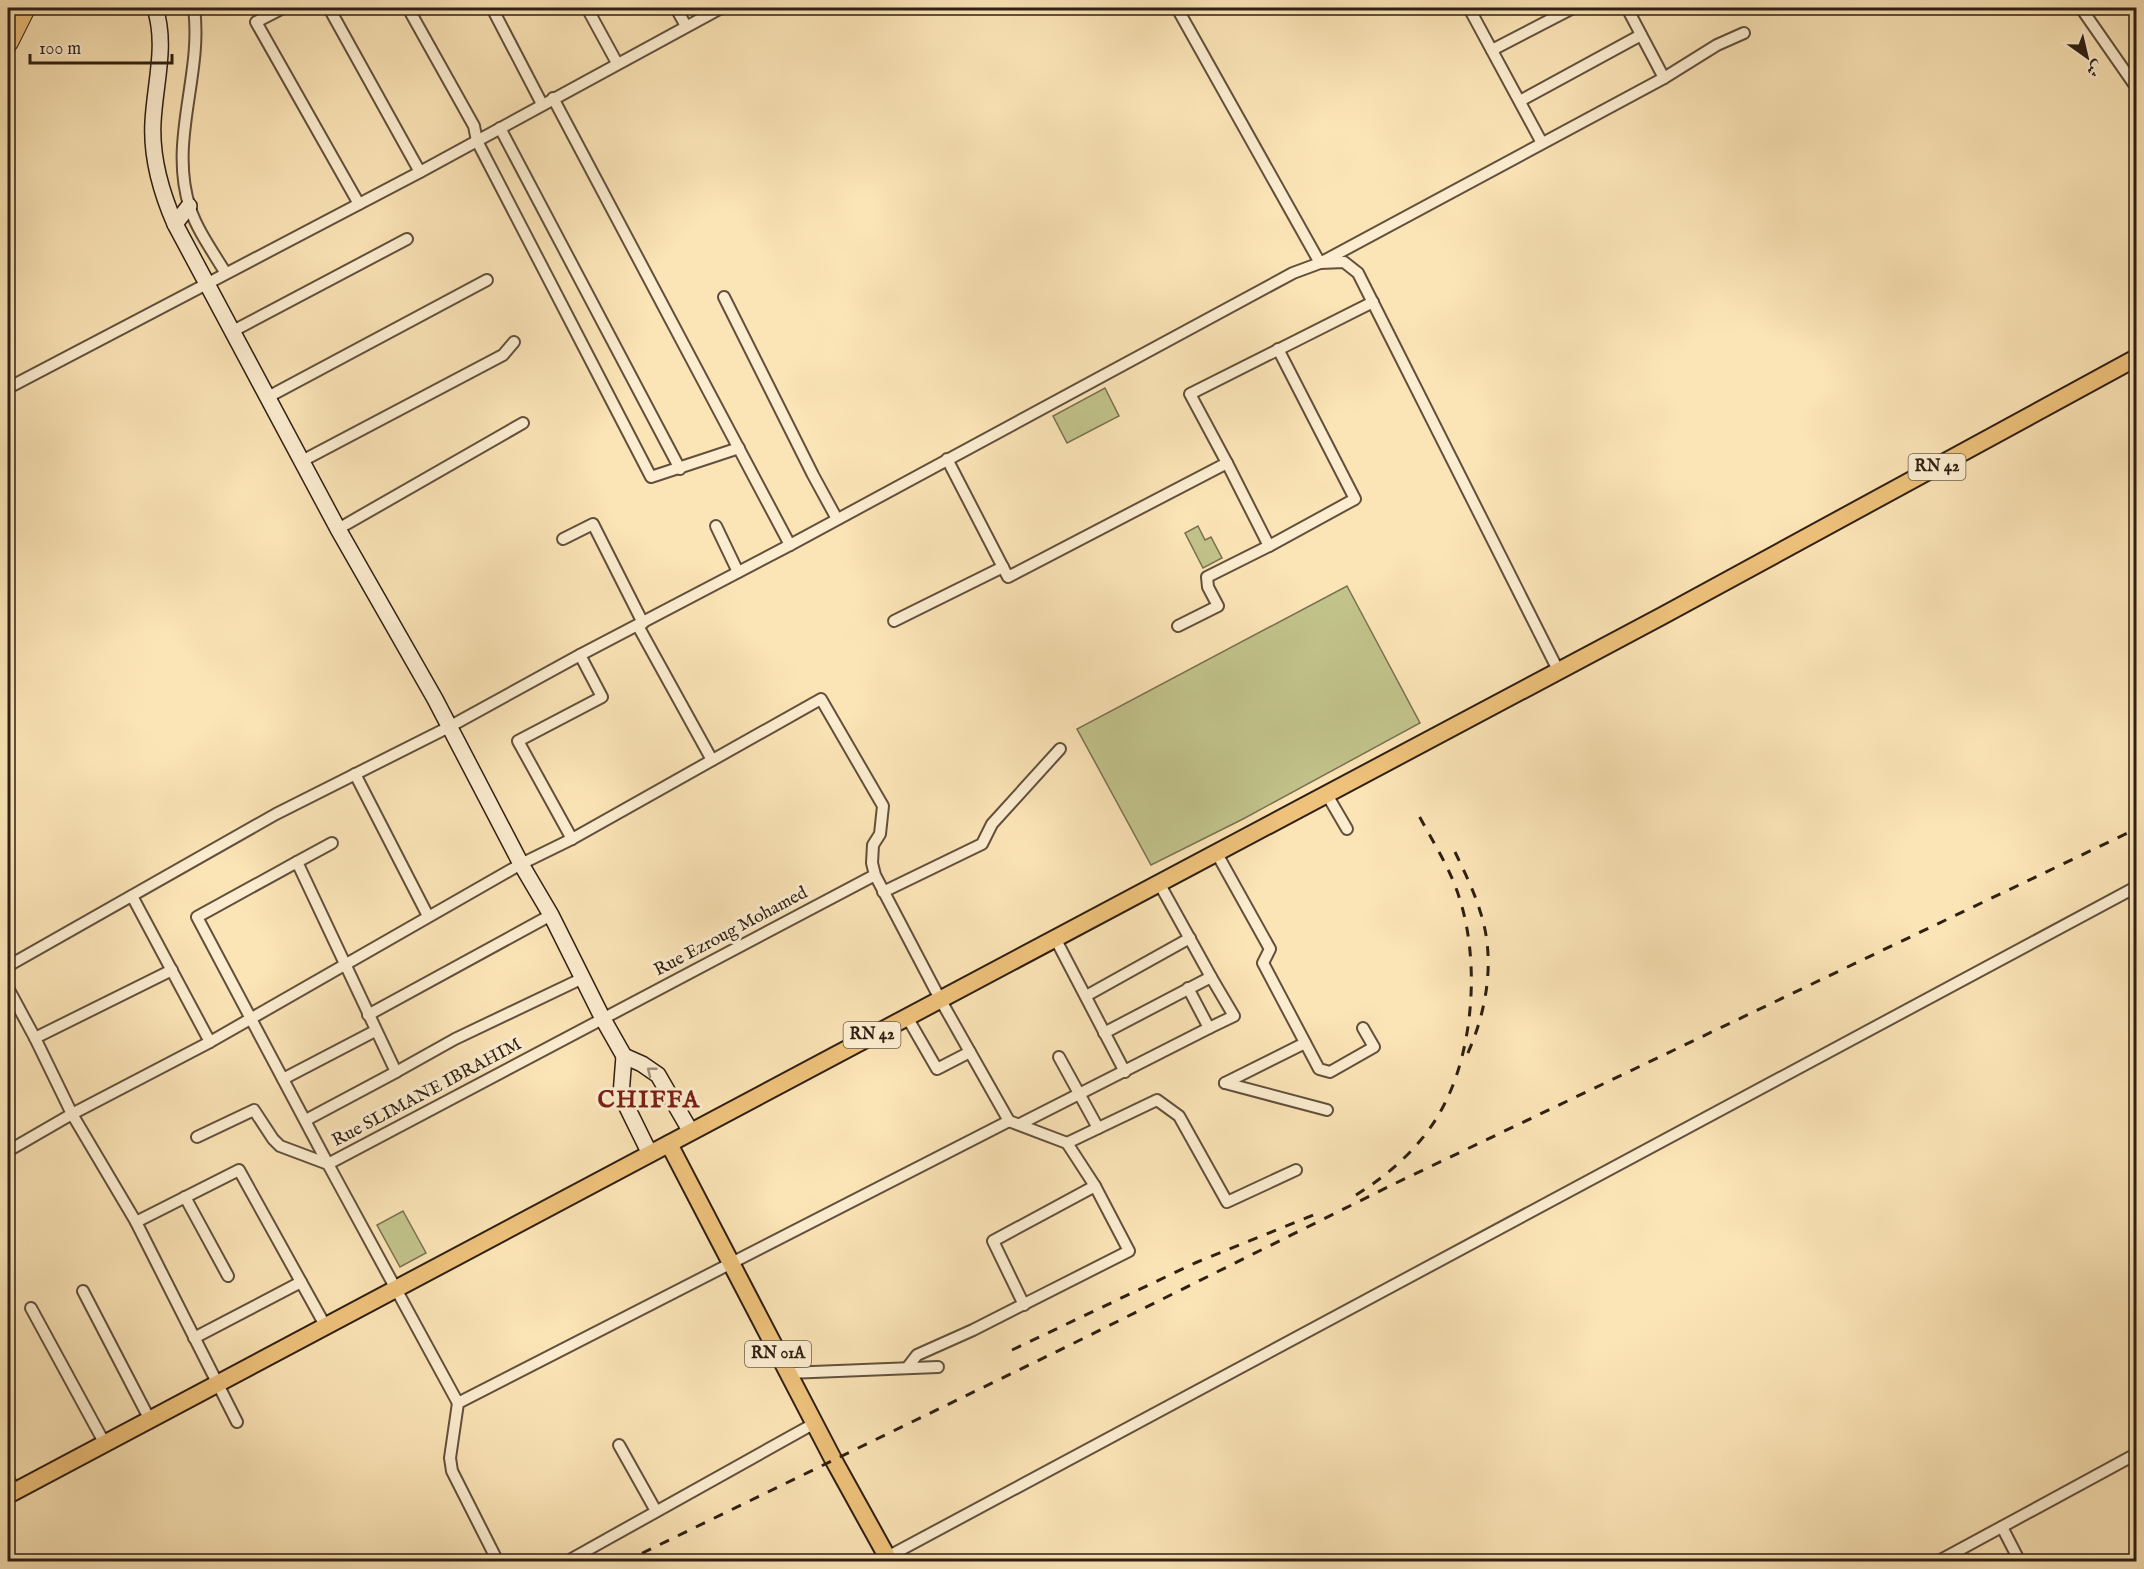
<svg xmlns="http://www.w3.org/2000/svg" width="2144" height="1569" font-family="'IM FELL English',Amiri,serif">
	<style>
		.green { fill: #c2c38b; stroke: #78714f; stroke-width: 1.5 }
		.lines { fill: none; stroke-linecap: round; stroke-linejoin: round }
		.minor-casing { stroke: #62503c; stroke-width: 14 }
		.secondary-casing { stroke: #2f1f13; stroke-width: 18 }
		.primary-casing { stroke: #2f1f13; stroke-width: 20 }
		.motorway-casing { stroke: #2f1f13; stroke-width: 22 }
		.minor { stroke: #fcedd0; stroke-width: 10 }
		.secondary { stroke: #fcedd0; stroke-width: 15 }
		.primary { stroke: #eec27b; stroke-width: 16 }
		.motorway { stroke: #eec27b; stroke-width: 20 }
		.rail { stroke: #2f1f13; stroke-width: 3; stroke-dasharray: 10 10; stroke-linecap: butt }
		.oneway { stroke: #a0907b }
		.labels { text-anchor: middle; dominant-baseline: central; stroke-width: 6; stroke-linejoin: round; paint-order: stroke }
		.shield { fill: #fcedd0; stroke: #6c5d4c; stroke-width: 1.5 }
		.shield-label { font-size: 16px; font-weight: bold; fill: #2f1f13 }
		.street-label { font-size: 18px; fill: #2f1f13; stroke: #fcedd0 }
		.district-label { font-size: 24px; font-weight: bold; letter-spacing: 1.5px; fill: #7a1f14; stroke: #fcedd0 }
	</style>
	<rect width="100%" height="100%" fill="#fbe4b6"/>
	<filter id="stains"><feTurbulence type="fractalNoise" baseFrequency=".00333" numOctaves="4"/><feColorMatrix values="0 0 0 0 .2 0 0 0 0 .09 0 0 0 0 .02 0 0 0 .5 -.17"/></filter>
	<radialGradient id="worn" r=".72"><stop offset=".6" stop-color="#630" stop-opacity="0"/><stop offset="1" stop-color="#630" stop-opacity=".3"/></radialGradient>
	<g class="green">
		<polygon points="1105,388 1119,416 1067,443 1053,416"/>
		<polygon points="1198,526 1205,540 1211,537 1222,558 1203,568 1185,533"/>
		<polygon points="1347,586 1420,723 1243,819 1151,865 1077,729"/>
		<polygon points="403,1211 426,1253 400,1267 377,1225"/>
	</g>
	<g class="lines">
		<g class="minor-casing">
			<g id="minor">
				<path d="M 194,8 C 203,75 168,141 190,208 C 197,230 213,252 225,272"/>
				<polyline points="283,8 256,22 359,204"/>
				<polyline points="329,8 420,172"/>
				<polyline points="408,8 474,126 477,141 651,477 739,448"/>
				<polyline points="492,8 542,104"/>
				<polyline points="587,8 617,63"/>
				<polyline points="676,8 686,26"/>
				<polyline points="1177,8 1320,263 1664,78 1627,8"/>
				<polyline points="1469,8 1542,143"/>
				<polyline points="2081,8 2136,87"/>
				<polyline points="1492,50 1573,8"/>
				<polyline points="1664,78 1717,45 1744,33"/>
				<polyline points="553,98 790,545"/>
				<polyline points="1520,101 1641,35"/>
				<polyline points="500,128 680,469"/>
				<polyline points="724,297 813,475 837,519"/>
				<polyline points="233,331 407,239"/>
				<polyline points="8,388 420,172 721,8"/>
				<polyline points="268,397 487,280"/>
				<polyline points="947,459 1008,577 1227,463 1190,394 1373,302"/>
				<polyline points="302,461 503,355 514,342"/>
				<polyline points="1227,463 1269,546 1355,499 1278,349"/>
				<polyline points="716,526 738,572"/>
				<polyline points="338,529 523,423"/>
				<polyline points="563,539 593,524 643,623"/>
				<polyline points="894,621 1003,567"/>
				<polyline points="638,626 712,760"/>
				<polyline points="1178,626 1218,606 1208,587 1207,577 1269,546"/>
				<polyline points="355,774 428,916"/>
				<polyline points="1326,793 1347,829"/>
				<polyline points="572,839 518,741 602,697 580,655"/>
				<polyline points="1216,852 1270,949 1263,963 1319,1069 1330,1072 1374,1047 1363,1028"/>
				<polyline points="297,862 332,843"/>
				<polyline points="883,892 982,844 992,824 1060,749"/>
				<polyline points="132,896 210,1042"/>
				<polyline points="1055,938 1125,1072"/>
				<polyline points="8,966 276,814 449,727 580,655 790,545 1293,273 1320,263 1344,262 1358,273 1558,670"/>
				<polyline points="8,988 35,1038 72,1114 136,1222 237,1422"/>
				<polyline points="1086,996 1190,938"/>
				<polyline points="368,1015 551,915"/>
				<polyline points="907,1017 937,1069 970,1052"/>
				<polyline points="1209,1028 1234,1016 1211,977"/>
				<polyline points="1104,1033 1211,977 1159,883"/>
				<polyline points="35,1038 172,970"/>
				<polyline points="1059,1057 1098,1128"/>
				<polyline points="396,1072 455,1039 583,978"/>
				<polyline points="283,1079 375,1031"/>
				<polyline points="1225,1083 1327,1110"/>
				<polyline points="1225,1083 1305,1043"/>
				<polyline points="306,1120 396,1072 297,862 197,917 328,1164"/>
				<polyline points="1020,1124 1209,1028 1188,988"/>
				<polyline points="197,1137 254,1110 273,1139 280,1146 328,1164"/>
				<polyline points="1067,1143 1157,1100 1179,1116 1227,1202 1296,1170"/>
				<polyline points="8,1151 72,1114 210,1042 521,864 572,839 821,699 883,806 880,834 873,845 872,863 875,875 940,999 1009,1121 458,1403 328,1164 875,875"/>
				<polyline points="185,1197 228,1276"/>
				<polyline points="136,1222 239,1170 326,1327"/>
				<polyline points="83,1291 150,1420"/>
				<polyline points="1024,1305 993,1241 1095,1186"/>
				<polyline points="31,1308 105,1444"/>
				<polyline points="194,1338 301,1282"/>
				<polyline points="907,1368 917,1355 973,1330 1129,1251 1095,1186 1067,1143 1009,1121"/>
				<polyline points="788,1373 938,1367"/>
				<polyline points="458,1403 450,1458 452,1471 498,1562"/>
				<polyline points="619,1445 656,1511"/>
				<polyline points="8,1478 15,1491"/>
				<polyline points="2002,1527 2020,1562"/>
				<polyline points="566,1562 815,1423"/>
				<polyline points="878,1562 2136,887"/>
				<polyline points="1937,1562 2136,1454"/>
			</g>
		</g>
		<g class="secondary-casing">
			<g id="secondary">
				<path d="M 155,8 C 167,45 155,83 153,122 C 151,157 161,192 175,224 L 338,529 L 435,699 L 521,864 L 551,915 L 603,1019 L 624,1056 L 642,1064 L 658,1075 L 691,1132"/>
				<polyline points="175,224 189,206"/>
				<polyline points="624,1056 621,1095 650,1154"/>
			</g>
		</g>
		<g class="primary-casing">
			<g id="primary">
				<polyline points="669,1144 833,1459 890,1562"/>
				<polyline points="8,1495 1662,616 2136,358"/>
			</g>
		</g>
		<g class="motorway-casing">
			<polyline id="motorway" points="8,42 25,8"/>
		</g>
		<use href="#minor" class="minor"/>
		<use href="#secondary" class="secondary"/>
		<use href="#primary" class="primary"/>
		<use href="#motorway" class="motorway"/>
		<g class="rail">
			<path d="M 1455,852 C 1464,871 1474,891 1480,911 C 1496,958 1487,1011 1467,1055"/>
			<path d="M 1356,1195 C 1393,1172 1427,1141 1446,1101 C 1474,1044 1479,960 1460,900 C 1451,869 1431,839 1416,810"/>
			<polyline points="1012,1350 1195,1263 1321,1212"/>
			<polyline points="624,1562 1066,1347 1396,1183 2136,829"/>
		</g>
	</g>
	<defs><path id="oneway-chevron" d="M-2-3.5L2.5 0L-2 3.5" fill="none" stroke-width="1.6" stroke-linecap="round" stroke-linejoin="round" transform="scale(1.5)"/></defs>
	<use class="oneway" href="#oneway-chevron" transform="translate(651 1071) rotate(-142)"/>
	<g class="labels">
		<g class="shield">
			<rect x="1908.5" y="454" width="57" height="26" rx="4.5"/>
			<rect x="843.5" y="1022" width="57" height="26" rx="4.5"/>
			<rect x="745" y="1341" width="66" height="26" rx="4.5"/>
		</g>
		<g class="shield-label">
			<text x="1937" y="467">RN 42</text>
			<text x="872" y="1035">RN 42</text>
			<text x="778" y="1354">RN 01A</text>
		</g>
		<g class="street-label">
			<text transform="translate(731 932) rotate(-28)">Rue Ezroug Mohamed</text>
			<text transform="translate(427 1093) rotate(-28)">Rue SLIMANE IBRAHIM</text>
		</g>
		<g class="district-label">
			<text x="649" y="1100">CHIFFA</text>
		</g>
	</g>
	<rect width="2144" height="1569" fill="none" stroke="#fbe4b6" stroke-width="30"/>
	<rect x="9" y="9" width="2126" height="1551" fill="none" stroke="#2f1f13" stroke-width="3"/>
	<rect x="15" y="15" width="2114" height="1539" fill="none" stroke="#2f1f13" stroke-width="1.5"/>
	<g transform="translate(2087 57) rotate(146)" stroke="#fcedd0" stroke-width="4.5" paint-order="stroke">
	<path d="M0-4.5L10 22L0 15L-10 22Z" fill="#2f1f13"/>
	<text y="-9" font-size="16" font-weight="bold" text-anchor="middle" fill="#2f1f13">ش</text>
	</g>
	<path d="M30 54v9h142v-9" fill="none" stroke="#2f1f13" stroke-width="3"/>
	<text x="39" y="54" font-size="18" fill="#2f1f13" stroke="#fcedd0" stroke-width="4.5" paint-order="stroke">100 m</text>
	<rect width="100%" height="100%" filter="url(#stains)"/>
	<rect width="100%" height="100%" fill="url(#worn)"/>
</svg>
